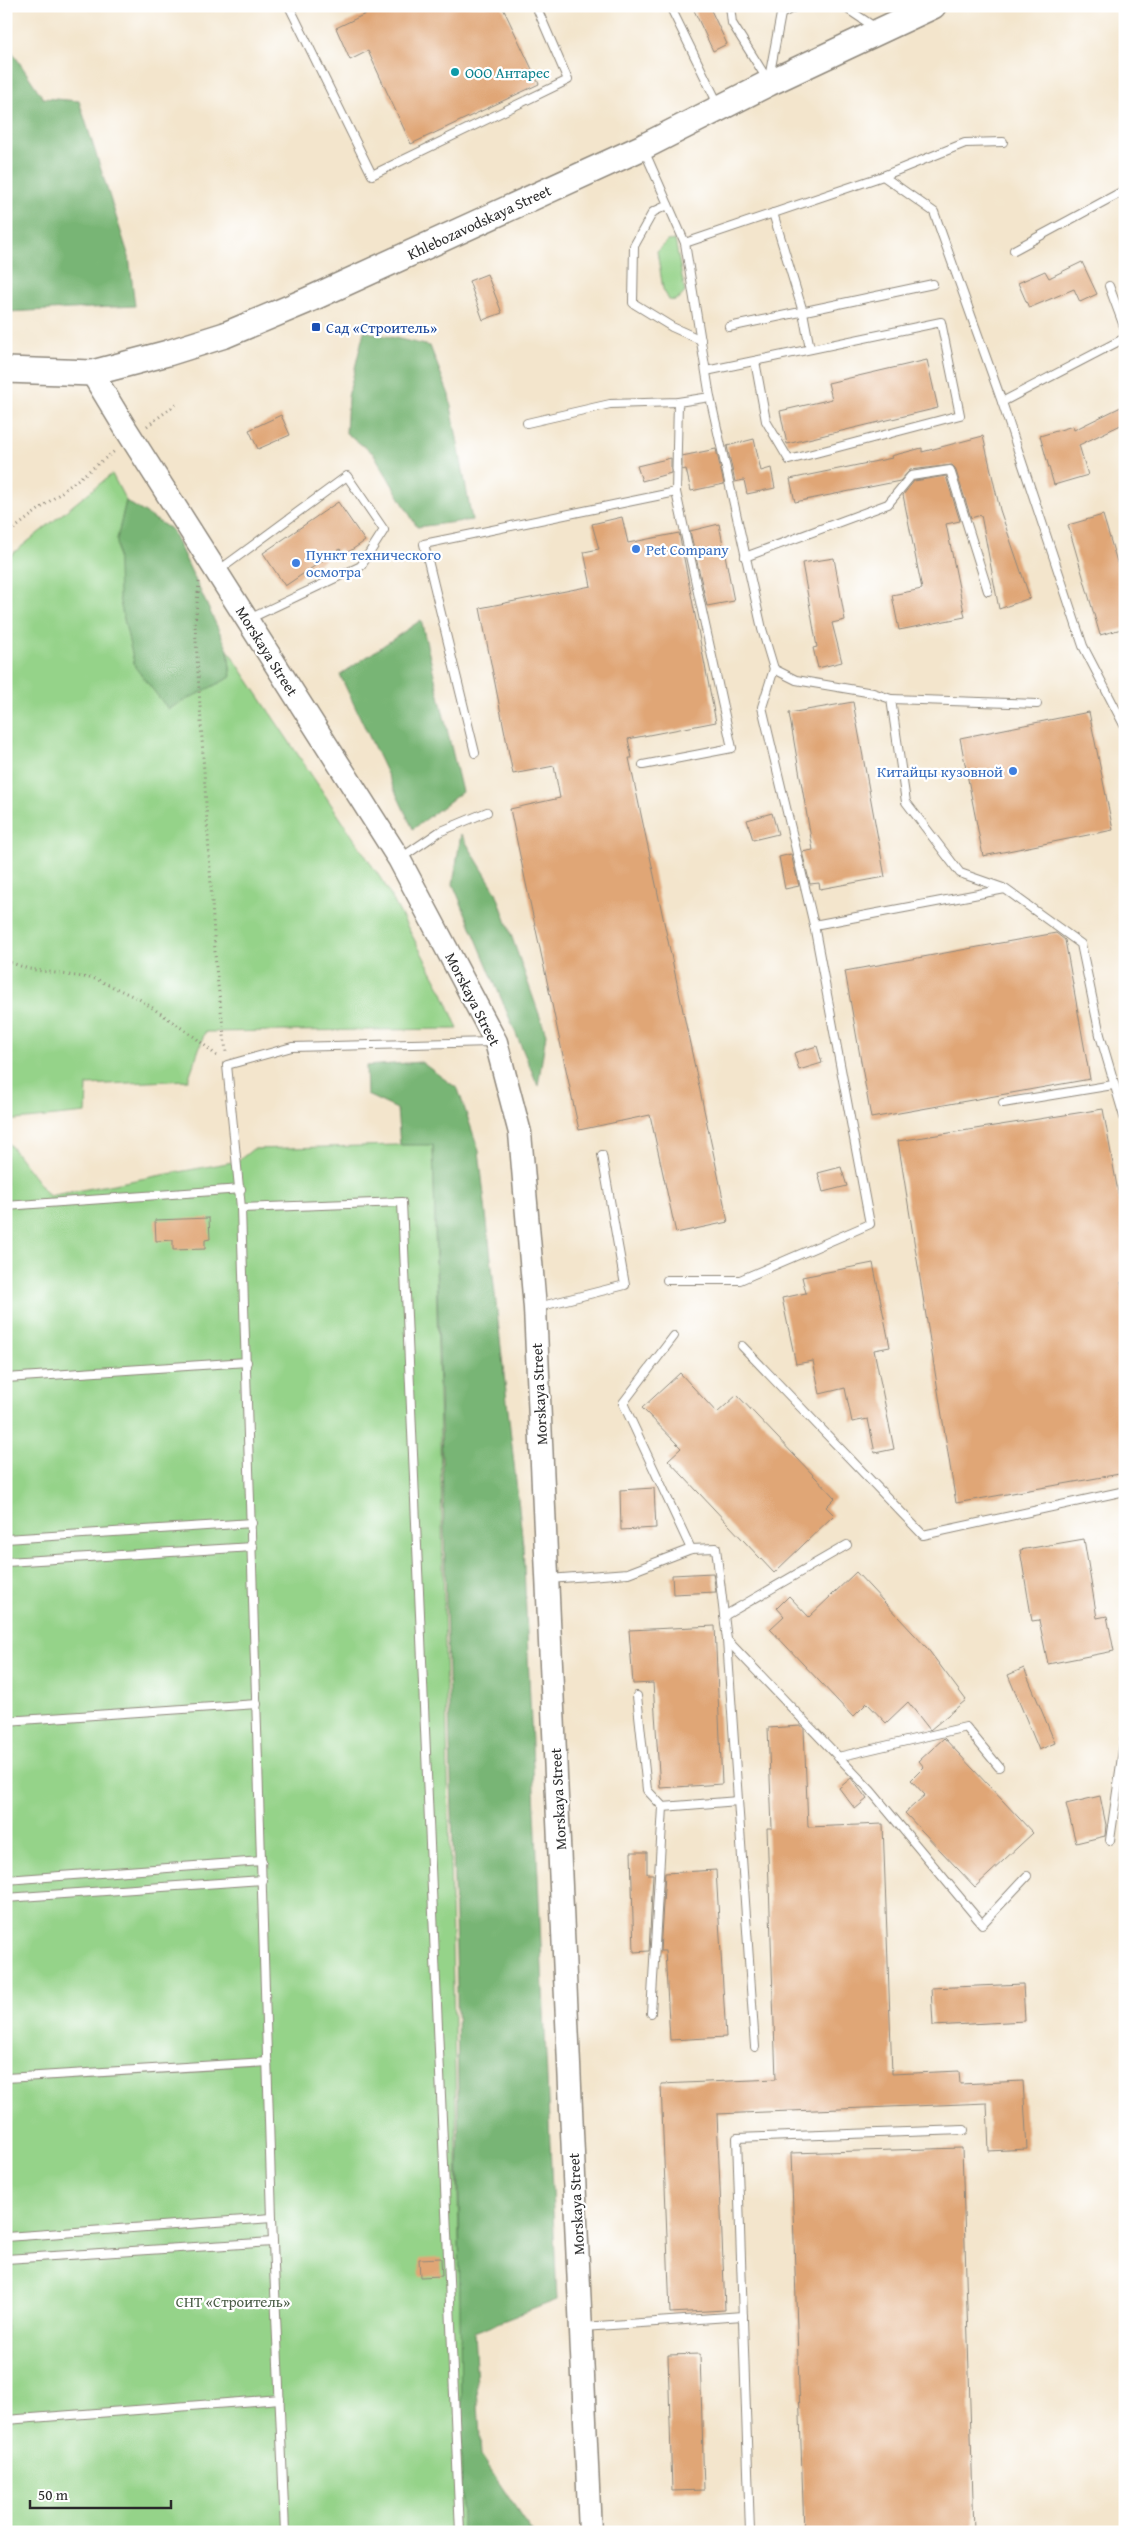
<svg xmlns="http://www.w3.org/2000/svg" width="1131" height="2538" font-family="'Gentium Book Plus',serif">
	<style>
		.green { fill: #95d389; stroke: #607f5a }
		.forest { fill: #78b575; stroke: #527050 }
		.building { fill: #e0a676 }
		.lines { fill: none; stroke-linecap: round; stroke-linejoin: round }
		.lane-casing { stroke: #8f887c; stroke-width: 10 }
		.secondary-casing { stroke: #8f887c; stroke-width: 25 }
		.primary-casing { stroke: #8f887c; stroke-width: 28 }
		.path { stroke: #8f887c; stroke-width: 3; stroke-dasharray: 1 4; stroke-linecap: butt }
		.lane { stroke: #fff; stroke-width: 8 }
		.secondary { stroke: #fff; stroke-width: 22 }
		.primary { stroke: #fff; stroke-width: 25 }
		.culture-dot { fill: #0f9aa8; stroke: #fff; stroke-width: 2 }
		.transit-dot { fill: #1a4fb4; stroke: #fff; stroke-width: 2 }
		.shop-dot { fill: #3f7fe0; stroke: #fff; stroke-width: 2 }
		.labels { text-anchor: middle; dominant-baseline: central; stroke-width: 4.5; stroke-linejoin: round; paint-order: stroke }
		.culture-label { font-size: 15px; fill: #0d838f; stroke: #fff; text-anchor: start }
		.street-label { font-size: 15px; fill: #2b2b2b; stroke: #fff }
		.transit-label { font-size: 15px; fill: #164399; stroke: #fff; text-anchor: start }
		.shop-label { font-size: 15px; fill: #366cbe; stroke: #fff; text-anchor: start }
		.park-label { font-size: 15px; fill: #4b5d47; stroke: #fff }
	</style>
	<rect width="100%" height="100%" fill="#fff"/>
	<filter id="ink" filterUnits="userSpaceOnUse"><feTurbulence type="fractalNoise" baseFrequency=".02" numOctaves="2"/><feDisplacementMap in="SourceGraphic" scale="10" xChannelSelector="R" yChannelSelector="G"/><feConvolveMatrix kernelMatrix="1 2 1 2 8 2 1 2 1" color-interpolation-filters="sRGB"/></filter>
	<filter id="wash" filterUnits="userSpaceOnUse"><feTurbulence type="fractalNoise" baseFrequency=".0096" numOctaves="4" result="noise"/><feDisplacementMap in="SourceGraphic" scale="20" xChannelSelector="R" yChannelSelector="G"/><feGaussianBlur stdDeviation="1.12" result="paint"/><feColorMatrix in="noise" values="0 0 0 0 0 0 0 0 0 0 0 0 0 0 0 0 0 1.4 0 .05"/><feComposite in="paint" operator="in"/></filter>
	<g filter="url(#wash)">
		<rect width="100%" height="100%" fill="#f3e5cc"/>
		<g class="green">
			<path d="M 675,240 L 685,292 C 681,297 677,302 669,300 L 663,289 L 657,251 L 667,241 Z"/>
			<polygon points="112,474 126,501 117,539 231,677 228,650 385,885 443,993 458,1029 205,1032 188,1080 87,1085 86,1113 6,1121 6,559"/>
			<polygon points="6,1140 49,1196 238,1161 253,1149 433,1144 466,2532 6,2532"/>
		</g>
		<g class="forest">
			<polygon points="6,46 9,47 43,98 79,101 129,257 135,306 6,312"/>
			<polygon points="364,331 430,346 449,395 472,520 417,527 374,454 346,433 348,397"/>
			<polygon points="126,501 172,530 228,650 231,677 168,709 135,667 119,598 117,539"/>
			<polygon points="421,620 462,792 413,829 340,675"/>
			<polygon points="461,834 496,892 546,1034 538,1086 453,884"/>
			<polygon points="421,1062 458,1089 479,1151 523,1544 557,2300 474,2332 481,2456 532,2532 462,2532 457,1987 433,1145 400,1145 397,1109 367,1095 366,1066"/>
		</g>
		<g id="blocks">
			<g class="building">
				<polygon points="382,6 502,6 539,84 411,144 368,51 350,60 336,28"/>
				<polygon points="692,6 709,6 727,44 713,51"/>
				<polygon points="1082,262 1097,294 1080,302 1074,289 1029,308 1018,283 1045,271 1049,278"/>
				<polygon points="487,274 502,313 483,320 469,281"/>
				<polygon points="927,360 938,408 787,444 780,411 832,399 828,383"/>
				<polygon points="1125,405 1125,423 1079,445 1088,475 1054,485 1040,436 1073,426 1074,430"/>
				<polygon points="281,415 290,435 258,449 249,430"/>
				<polygon points="983,436 1000,510 1030,598 999,609 981,515 971,518 955,468 952,465 910,470 900,481 795,502 790,479 892,458 891,456 922,448 922,452"/>
				<polygon points="754,439 761,471 771,468 775,488 747,494 744,480 735,482 727,446"/>
				<polygon points="716,449 724,484 691,491 686,469 682,470 682,456"/>
				<polygon points="671,458 671,473 642,481 637,466"/>
				<polygon points="946,476 960,521 946,524 965,617 899,630 892,595 922,589 903,495 914,481"/>
				<polygon points="338,502 365,541 344,555 340,549 285,586 263,553"/>
				<polygon points="1103,515 1125,589 1125,628 1100,635 1068,525"/>
				<polygon points="622,517 628,543 679,533 716,722 628,739 632,758 629,758 728,1222 676,1233 650,1115 579,1130 510,809 560,798 554,766 513,774 480,608 591,586 584,552 599,549 592,524"/>
				<polygon points="719,524 734,601 707,606 690,531"/>
				<polygon points="834,558 845,620 832,623 842,662 818,668 813,648 817,647 802,563"/>
				<polygon points="853,702 885,877 820,889 819,883 810,884 802,852 813,850 789,713"/>
				<polygon points="1089,712 1113,830 983,856 960,738"/>
				<polygon points="772,813 778,834 753,840 747,820"/>
				<polygon points="791,854 799,886 785,889 779,857"/>
				<polygon points="1056,933 1065,940 1090,1079 871,1118 845,971"/>
				<polygon points="817,1046 822,1063 799,1070 794,1053"/>
				<polygon points="1103,1109 1125,1231 1125,1281 1121,1282 1125,1308 1125,1473 956,1503 898,1141"/>
				<polygon points="841,1167 847,1186 823,1192 818,1173"/>
				<polygon points="209,1218 210,1239 205,1240 205,1249 173,1250 173,1240 156,1241 155,1220"/>
				<polygon points="873,1263 890,1347 874,1350 894,1449 875,1453 868,1419 852,1422 845,1388 820,1394 813,1361 796,1364 782,1298 806,1293 802,1277"/>
				<polygon points="680,1373 717,1413 737,1395 835,1498 826,1507 834,1515 774,1573 668,1460 681,1448 642,1408"/>
				<polygon points="654,1488 656,1528 621,1530 620,1490"/>
				<polygon points="1084,1539 1097,1618 1107,1616 1114,1651 1048,1664 1039,1620 1032,1621 1020,1550"/>
				<polygon points="856,1572 927,1648 966,1700 930,1730 908,1702 886,1723 867,1703 853,1717 770,1629 784,1616 777,1608 789,1596 809,1617"/>
				<polygon points="713,1573 716,1592 673,1594 672,1575"/>
				<polygon points="715,1626 722,1784 660,1788 653,1683 633,1684 629,1630"/>
				<polygon points="1024,1668 1055,1743 1039,1750 1008,1675"/>
				<polygon points="801,1726 804,1729 808,1827 883,1824 892,2074 959,2071 960,2084 1023,2081 1027,2149 989,2151 987,2103 717,2114 725,2310 670,2313 661,2084 776,2079 767,1828 772,1828 768,1728"/>
				<polygon points="944,1738 1033,1833 975,1887 905,1813 925,1795 911,1780 924,1767 919,1761"/>
				<polygon points="851,1778 867,1799 855,1809 839,1788"/>
				<polygon points="1100,1796 1106,1825 1105,1836 1076,1843 1066,1804"/>
				<polygon points="631,1852 647,1852 647,1874 653,1874 649,1951 634,1952"/>
				<polygon points="716,1870 726,2037 670,2040 665,1951 660,1951 665,1873"/>
				<polygon points="1023,1984 1025,2021 933,2026 931,1988"/>
				<polygon points="962,2148 974,2532 804,2532 791,2153"/>
				<polygon points="441,2258 442,2276 420,2277 419,2259"/>
				<polygon points="700,2354 704,2490 672,2491 668,2355"/>
			</g>
		</g>
	</g>
	<g filter="url(#ink)">
		<use href="#blocks" fill-opacity="0" stroke="#8f887c" stroke-width="1"/>
		<g class="lines">
			<g class="lane-casing">
				<g id="lane">
					<polyline points="289,6 372,175 568,80 536,6"/>
					<polyline points="670,6 719,106"/>
					<polyline points="730,6 732,23 767,79"/>
					<polyline points="843,6 876,28"/>
					<polyline points="769,78 781,14 796,6"/>
					<polyline points="644,150 685,243 710,397 762,629 774,669 762,707 814,925"/>
					<polyline points="883,176 965,143 1003,142"/>
					<polyline points="668,205 653,212 634,246 633,303 672,327 701,340"/>
					<polyline points="773,213 803,312 810,349"/>
					<polyline points="685,243 883,176 934,212 1002,402 1083,646 1125,727"/>
					<polyline points="1014,250 1125,190"/>
					<polyline points="1109,286 1125,329"/>
					<polyline points="729,327 933,284"/>
					<polyline points="706,371 941,322 960,415 789,460 766,421 755,361"/>
					<polyline points="1002,402 1125,338"/>
					<polyline points="527,423 610,404 678,402 710,397"/>
					<polyline points="745,557 888,504 911,476 950,470 988,591"/>
					<polyline points="218,571 347,476 384,530 361,566 249,619"/>
					<polyline points="774,669 796,680 873,693 891,699 906,802 960,873 1003,888"/>
					<polyline points="891,699 1037,704"/>
					<polyline points="475,753 424,544 676,492 678,402"/>
					<polyline points="643,765 732,748 676,492"/>
					<polyline points="401,858 439,832 487,812"/>
					<polyline points="1003,1103 1113,1085"/>
					<polyline points="6,1206 241,1189"/>
					<polyline points="241,1208 402,1202 460,2532"/>
					<polyline points="667,1280 740,1280 870,1224 814,925 1005,889 1081,944 1100,1035 1125,1120"/>
					<polyline points="538,1307 625,1285 602,1155"/>
					<polyline points="674,1336 623,1403 691,1549"/>
					<polyline points="742,1346 923,1535 1125,1491"/>
					<polyline points="6,1378 247,1362"/>
					<polyline points="6,1539 252,1523"/>
					<polyline points="6,1562 253,1547"/>
					<polyline points="549,1579 628,1573 691,1549 716,1548 727,1640 871,1791 982,1924 1027,1876"/>
					<polyline points="724,1616 847,1545"/>
					<polyline points="727,1640 755,2047"/>
					<polyline points="637,1696 647,1790 663,1807"/>
					<polyline points="6,1721 257,1704"/>
					<polyline points="838,1757 966,1727 999,1767"/>
					<polyline points="1110,1840 1125,1736"/>
					<polyline points="6,1880 262,1861"/>
					<polyline points="6,1898 263,1880"/>
					<polyline points="651,2013 663,1807 738,1801"/>
					<polyline points="6,2078 268,2062"/>
					<polyline points="6,2237 272,2218"/>
					<polyline points="6,2259 273,2242"/>
					<polyline points="583,2327 743,2316"/>
					<polyline points="6,2420 280,2399"/>
					<polyline points="285,2532 272,2218 241,1208 227,1065 292,1047 492,1042"/>
					<polyline points="750,2532 737,2138 964,2130"/>
				</g>
			</g>
			<g class="secondary-casing">
				<polyline id="secondary" points="92,373 124,426 399,859 496,1042 520,1133 535,1308 590,2532"/>
			</g>
			<g class="primary-casing">
				<polyline id="primary" points="6,370 92,373 168,353 225,335 306,301 643,147 769,83 933,6"/>
			</g>
			<g class="path">
				<polyline points="147,426 179,402"/>
				<polyline points="6,535 116,450"/>
				<polyline points="199,582 195,624 216,968 226,1052"/>
				<polyline points="6,961 29,969 96,979 141,1000 196,1038 218,1057"/>
			</g>
			<use href="#lane" class="lane"/>
			<use href="#secondary" class="secondary"/>
			<use href="#primary" class="primary"/>
		</g>
	</g>
	<circle class="culture-dot" cx="455" cy="72" r="5"/>
	<rect class="transit-dot" x="311" y="322" width="10" height="10" rx="2.5"/>
	<g class="shop-dot">
		<circle cx="636" cy="549" r="5"/>
		<circle cx="296" cy="563" r="5"/>
		<circle cx="1013" cy="771" r="5"/>
	</g>
	<g class="labels">
		<g class="culture-label">
			<text x="465" y="72">ООО Антарес</text>
		</g>
		<g class="street-label">
			<text transform="translate(479 222) rotate(-25)">Khlebozavodskaya Street</text>
			<text transform="translate(267 651) rotate(58)">Morskaya Street</text>
			<text transform="translate(473 999) rotate(63)">Morskaya Street</text>
			<text transform="translate(539 1394) rotate(-93)">Morskaya Street</text>
			<text transform="translate(558 1799) rotate(-93)">Morskaya Street</text>
			<text transform="translate(576 2204) rotate(-93)">Morskaya Street</text>
		</g>
		<g class="transit-label">
			<text x="326" y="327">Сад «Строитель»</text>
		</g>
		<g class="shop-label">
			<text x="646" y="549">Pet Company</text>
			<text x="306" y="554">Пункт технического<tspan x="306" dy="17">осмотра</tspan></text>
			<text x="1003" y="771" text-anchor="end">Китайцы кузовной</text>
		</g>
		<g class="park-label">
			<text x="233" y="2301">СНТ «Строитель»</text>
		</g>
	</g>
	<rect width="1131" height="2538" fill="none" stroke="#fff" stroke-width="25"/>
	<path d="M30 2500v8h141v-8" fill="none" stroke="#2b2b2b" stroke-width="2.5"/>
	<text x="38" y="2500" font-size="15" fill="#2b2b2b" stroke="#ffffff" stroke-width="4" paint-order="stroke">50 m</text>
</svg>
